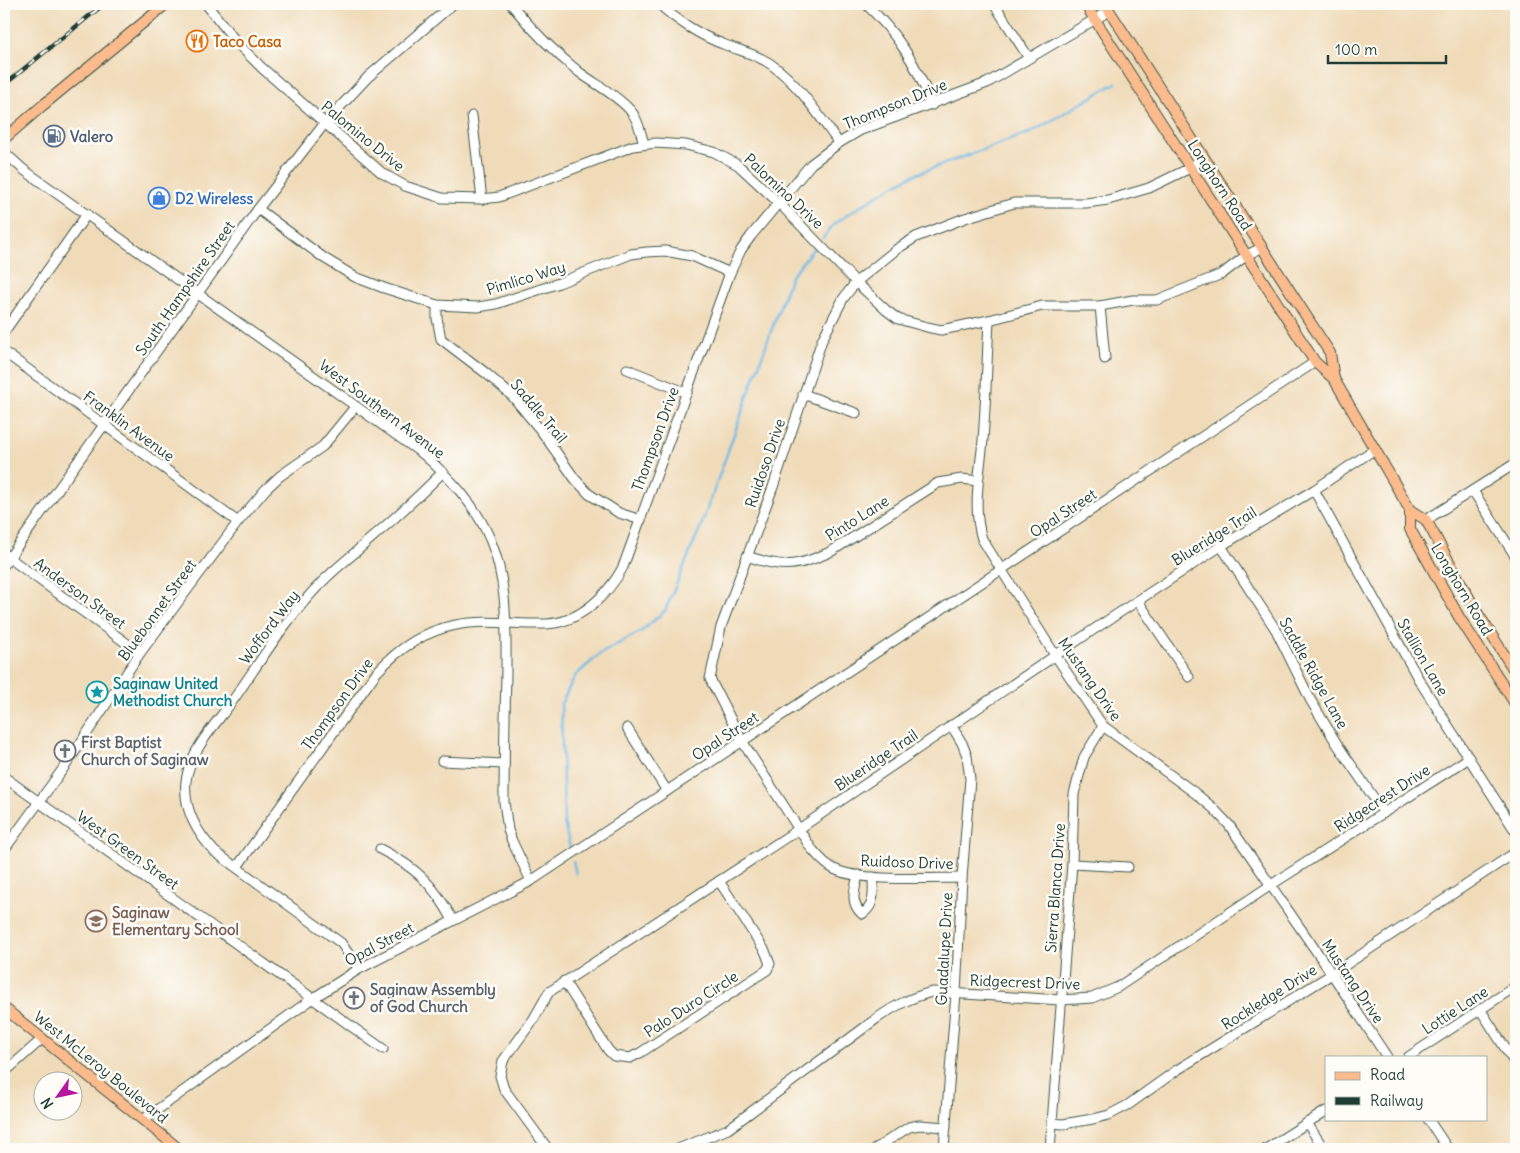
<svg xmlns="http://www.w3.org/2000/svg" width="1520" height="1153" font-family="Delius,sans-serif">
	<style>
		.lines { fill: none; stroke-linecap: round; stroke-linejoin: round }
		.stream { stroke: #6cb9e5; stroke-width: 2.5 }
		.minor-casing { stroke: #3e5548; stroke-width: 11 }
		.major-casing { stroke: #3e5548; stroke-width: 12 }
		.minor { stroke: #fff; stroke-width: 9 }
		.major { stroke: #fbbb8d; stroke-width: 10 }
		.rail-casing { stroke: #1f3d34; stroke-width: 4.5 }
		.rail { stroke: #fdfcf7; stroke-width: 2.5; stroke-dasharray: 8; stroke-linecap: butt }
		.labels { text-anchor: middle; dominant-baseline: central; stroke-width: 5; stroke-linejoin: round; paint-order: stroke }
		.food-label { font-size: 15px; font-weight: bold; fill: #c56008; stroke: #fdfcf7; text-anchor: start }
		.street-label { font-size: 15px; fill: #1f3d34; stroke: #fdfcf7 }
		.service-label { font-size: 15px; font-weight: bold; fill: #4e5e75; stroke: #fdfcf7; text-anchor: start }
		.shop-label { font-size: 15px; font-weight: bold; fill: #366cbe; stroke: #fdfcf7; text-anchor: start }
		.culture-label { font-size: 15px; font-weight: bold; fill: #0d838f; stroke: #fdfcf7; text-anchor: start }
		.worship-label { font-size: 15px; font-weight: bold; fill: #5b616d; stroke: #fdfcf7; text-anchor: start }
		.education-label { font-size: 15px; font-weight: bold; fill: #785e54; stroke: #fdfcf7; text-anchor: start }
	</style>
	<rect width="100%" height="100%" fill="#fdfcf7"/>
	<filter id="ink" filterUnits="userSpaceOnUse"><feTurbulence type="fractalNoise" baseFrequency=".02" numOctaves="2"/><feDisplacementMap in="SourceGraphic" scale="10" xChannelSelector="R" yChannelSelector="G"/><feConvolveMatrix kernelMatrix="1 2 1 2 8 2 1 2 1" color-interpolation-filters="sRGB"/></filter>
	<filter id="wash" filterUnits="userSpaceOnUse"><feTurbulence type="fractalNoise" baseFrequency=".0096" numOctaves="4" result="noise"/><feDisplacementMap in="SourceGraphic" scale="20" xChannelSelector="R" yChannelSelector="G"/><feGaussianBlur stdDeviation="1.12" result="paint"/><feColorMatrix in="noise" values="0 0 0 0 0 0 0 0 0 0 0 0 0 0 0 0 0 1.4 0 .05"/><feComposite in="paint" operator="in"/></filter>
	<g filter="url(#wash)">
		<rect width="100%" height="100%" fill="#f0dbb9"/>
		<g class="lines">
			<g class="stream">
				<polyline points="823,238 835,223 876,196 911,176 1032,132 1116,83"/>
				<polyline points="570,847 564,823 561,704 575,676 600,654 643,630 665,611 701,526 791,276 814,248"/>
				<polyline points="573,861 576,874"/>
			</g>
		</g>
	</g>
	<g filter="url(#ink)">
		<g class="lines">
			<g class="minor-casing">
				<g id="minor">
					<polyline points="206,4 238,44 262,68 382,173 405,186 442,198 482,199 499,197 633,146 656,143 686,145 714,152 738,165 779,203 856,282 886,310 898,319 927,327 941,330 956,327 989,320 1042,306 1100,306 1133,300 1157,300 1222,274 1247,255 1261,248"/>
					<path d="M 511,4 C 531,29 554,52 579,72 C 595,84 615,94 629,109 C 638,118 640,131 644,144"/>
					<path d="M 659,4 C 676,20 701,36 723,44 C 740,51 757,54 772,65 C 799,84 819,116 839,143"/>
					<path d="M 866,4 C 898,35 916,63 932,105"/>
					<polyline points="994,4 1029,58"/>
					<polyline points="472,116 482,199"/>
					<path d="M 4,152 L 24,170 L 423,454 C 450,478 475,504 490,539 C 508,582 506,628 506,673 C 505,716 504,759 504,802 L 508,830 L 512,841 L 531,881"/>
					<polyline points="258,209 324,258 355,277 384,288 437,305 478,307 496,304 559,283 631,254 647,252 665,251 692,256 730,273"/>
					<polyline points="437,305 437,318 441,339 487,374 513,397 542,432 575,479 589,494 619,513 641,520"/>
					<polyline points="1100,306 1105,359"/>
					<path d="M 989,320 C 987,360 986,400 983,440 C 980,473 972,507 982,539 L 1055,655 L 1103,726 L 1195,793 L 1213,808 L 1229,825 L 1332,974 L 1387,1057"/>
					<polyline points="4,332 87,214"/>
					<polyline points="4,352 238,522"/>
					<polyline points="627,369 687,393"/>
					<polyline points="803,394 856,413"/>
					<polyline points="1314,490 1419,680 1516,832"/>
					<polyline points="1473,491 1516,557"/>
					<polyline points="1426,520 1516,463"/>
					<polyline points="1221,546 1276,630 1311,701 1337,744 1384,813"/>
					<polyline points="4,554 140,653"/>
					<path d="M 747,556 C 783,569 798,567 832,551 L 938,483 L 962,479 L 978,481"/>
					<polyline points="4,565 258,209 325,123 368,77 453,4"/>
					<polyline points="1138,601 1189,677"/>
					<polyline points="627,728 667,791"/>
					<polyline points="442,761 504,764"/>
					<polyline points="4,777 383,1049"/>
					<path d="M 380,849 C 417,868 433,884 453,920"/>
					<polyline points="4,850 68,762 140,653 238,522 265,490 280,476 323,446 355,407"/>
					<polyline points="1072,864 1128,867"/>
					<path d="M 237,867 L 376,673 C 398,649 423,631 456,625 C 486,619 517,625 547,624 C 580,622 608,595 623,567 L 730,273 L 741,250 L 751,236 L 811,164 L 839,143 L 861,130 L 987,83 L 1109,11"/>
					<path d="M 858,875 C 855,890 849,902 862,914 C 876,905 873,892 873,877"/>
					<path d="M 962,878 C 930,878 860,882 834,869 C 824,864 818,856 811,848 L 742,741 L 710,679 L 721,627 L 773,487 L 822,340 L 843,299 L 856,282 L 897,249 L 916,237 L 965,218 L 1014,203 L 1086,203 L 1108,200 L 1149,188 L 1190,168 L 1203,158"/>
					<path d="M 359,969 L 341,943 L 215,852 C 197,833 183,809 186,781 C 190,751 214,726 231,703 C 260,662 287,617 322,582 C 337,567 353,555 368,541 C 394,519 419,496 443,472"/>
					<polyline points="564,981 608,1050 614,1056 630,1058 640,1053 767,970 770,964 765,951 719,881"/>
					<polyline points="1480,1009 1516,1065"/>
					<polyline points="1408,1057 1516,986"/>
					<polyline points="4,1073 42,1039"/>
					<polyline points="1428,1119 1448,1149"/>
					<polyline points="143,1120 312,999 359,969 531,881 1315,362"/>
					<polyline points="1052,1123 1063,1124 1093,1119 1109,1115 1128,1105 1177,1070 1332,974 1516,852"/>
					<polyline points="1307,1123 1324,1149"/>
					<polyline points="548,1149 504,1089 500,1076 503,1061 533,1020 549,992 799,829 1093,630 1221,546 1314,490 1375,449"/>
					<path d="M 678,1149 L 728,1129 L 876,1019 C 895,1006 909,998 932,992 L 1061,1000 L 1092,998 L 1118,987 L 1271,885 L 1469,758"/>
					<polyline points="875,1149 909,1127 919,1125 946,1127"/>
					<polyline points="944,1149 956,993 962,878 970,779 967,756 962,743 951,725"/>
					<polyline points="1050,1149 1072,864 1074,794 1084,757 1103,726"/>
					<polyline points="1266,1149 1326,1111"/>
				</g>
			</g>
			<g class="major-casing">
				<g id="major">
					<polyline points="1085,4 1315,362 1334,379 1410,510 1426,520 1478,614 1516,673"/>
					<polyline points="1105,4 1330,353 1334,379"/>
					<polyline points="4,139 42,106 166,4"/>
					<polyline points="1410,510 1410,529 1459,617 1516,705"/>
					<polyline points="4,1008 179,1149"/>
				</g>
			</g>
			<use href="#minor" class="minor"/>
			<use href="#major" class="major"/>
			<g class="rail-casing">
				<g id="rail">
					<polyline points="4,7 7,4"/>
					<polyline points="4,85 104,4"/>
				</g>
			</g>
			<use href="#rail" class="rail"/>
		</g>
	</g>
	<defs>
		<g id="restaurant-ring" transform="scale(1.125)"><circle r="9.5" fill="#fdfcf7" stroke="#e8710a" stroke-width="1.5"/><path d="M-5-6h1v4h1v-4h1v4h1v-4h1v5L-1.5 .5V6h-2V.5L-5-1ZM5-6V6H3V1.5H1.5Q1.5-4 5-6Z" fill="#e8710a"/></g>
		<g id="fuel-ring" transform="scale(1.125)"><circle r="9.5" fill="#fdfcf7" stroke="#5c6f8a" stroke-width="1.5"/><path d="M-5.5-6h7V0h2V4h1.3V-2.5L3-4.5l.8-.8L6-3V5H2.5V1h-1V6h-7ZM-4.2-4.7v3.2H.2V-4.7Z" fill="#5c6f8a"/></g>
		<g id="shop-ring" transform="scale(1.125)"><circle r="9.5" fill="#fdfcf7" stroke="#3f7fe0" stroke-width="1.5"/><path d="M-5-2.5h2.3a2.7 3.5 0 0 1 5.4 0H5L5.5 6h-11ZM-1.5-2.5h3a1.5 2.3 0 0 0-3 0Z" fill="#3f7fe0"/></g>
		<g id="sight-ring" transform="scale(1.125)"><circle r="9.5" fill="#fdfcf7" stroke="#0f9aa8" stroke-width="1.5"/><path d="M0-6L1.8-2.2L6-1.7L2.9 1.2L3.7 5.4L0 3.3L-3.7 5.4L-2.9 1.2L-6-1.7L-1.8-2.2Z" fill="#0f9aa8"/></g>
		<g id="church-ring" transform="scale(1.125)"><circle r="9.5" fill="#fdfcf7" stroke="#6b7280" stroke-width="1.5"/><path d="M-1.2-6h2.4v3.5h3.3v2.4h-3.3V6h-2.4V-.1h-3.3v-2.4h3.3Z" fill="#6b7280"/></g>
		<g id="school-ring" transform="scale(1.125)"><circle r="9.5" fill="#fdfcf7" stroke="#8d6e63" stroke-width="1.5"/><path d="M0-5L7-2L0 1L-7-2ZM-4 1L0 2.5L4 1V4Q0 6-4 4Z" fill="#8d6e63"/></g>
	</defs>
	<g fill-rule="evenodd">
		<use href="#restaurant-ring" x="197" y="41"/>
		<use href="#fuel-ring" x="54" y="136"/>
		<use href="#shop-ring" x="159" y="198"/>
		<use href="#sight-ring" x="97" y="692"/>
		<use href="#church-ring" x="65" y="751"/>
		<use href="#school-ring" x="96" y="921"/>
		<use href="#church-ring" x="354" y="998"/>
	</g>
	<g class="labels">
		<g class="food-label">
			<text x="213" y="41">Taco Casa</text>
		</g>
		<g class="street-label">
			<text transform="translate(895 104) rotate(-22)">Thompson Drive</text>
			<text transform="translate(363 136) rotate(39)">Palomino Drive</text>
			<text transform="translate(1220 185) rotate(57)">Longhorn Road</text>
			<text transform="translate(784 191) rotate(43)">Palomino Drive</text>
			<text transform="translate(526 278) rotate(-17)">Pimlico Way</text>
			<text transform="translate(185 288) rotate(-55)">South Hampshire Street</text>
			<text transform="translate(382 409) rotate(37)">West Southern Avenue</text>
			<text transform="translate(539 411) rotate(50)">Saddle Trail</text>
			<text transform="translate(129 426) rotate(36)">Franklin Avenue</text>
			<text transform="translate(655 439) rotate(-70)">Thompson Drive</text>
			<text transform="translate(765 463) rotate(-71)">Ruidoso Drive</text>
			<text transform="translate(1063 513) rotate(-33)">Opal Street</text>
			<text transform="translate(857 518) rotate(-32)">Pinto Lane</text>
			<text transform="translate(1214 536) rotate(-32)">Blueridge Trail</text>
			<text transform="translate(1462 589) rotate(59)">Longhorn Road</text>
			<text transform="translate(80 593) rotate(36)">Anderson Street</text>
			<text transform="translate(157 610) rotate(-54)">Bluebonnet Street</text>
			<text transform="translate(269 627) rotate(-53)">Wofford Way</text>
			<text transform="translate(1423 657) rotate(60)">Stallion Lane</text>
			<text transform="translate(1314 673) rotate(61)">Saddle Ridge Lane</text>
			<text transform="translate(1090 679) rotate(55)">Mustang Drive</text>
			<text transform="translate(337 704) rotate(-54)">Thompson Drive</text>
			<text transform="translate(725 736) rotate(-33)">Opal Street</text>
			<text transform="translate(876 760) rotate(-34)">Blueridge Trail</text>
			<text transform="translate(1382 798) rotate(-33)">Ridgecrest Drive</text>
			<text transform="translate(128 850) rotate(36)">West Green Street</text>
			<text transform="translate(907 862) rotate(2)">Ruidoso Drive</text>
			<text transform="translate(1055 888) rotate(-86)">Sierra Blanca Drive</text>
			<text transform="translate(379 944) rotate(-28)">Opal Street</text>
			<text transform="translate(944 949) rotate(-87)">Guadalupe Drive</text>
			<text transform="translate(1353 981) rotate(56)">Mustang Drive</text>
			<text transform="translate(1025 982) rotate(2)">Ridgecrest Drive</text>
			<text transform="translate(1269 997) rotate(-32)">Rockledge Drive</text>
			<text transform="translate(691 1004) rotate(-33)">Palo Duro Circle</text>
			<text transform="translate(1455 1010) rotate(-33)">Lottie Lane</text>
			<text transform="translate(101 1067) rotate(39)">West McLeroy Boulevard</text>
		</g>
		<g class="service-label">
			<text x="70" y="136">Valero</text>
		</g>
		<g class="shop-label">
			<text x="175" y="198">D2 Wireless</text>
		</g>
		<g class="culture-label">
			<text x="113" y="683">Saginaw United<tspan x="113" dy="17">Methodist Church</tspan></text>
		</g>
		<g class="worship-label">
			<text x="81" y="742">First Baptist<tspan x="81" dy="17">Church of Saginaw</tspan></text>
			<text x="370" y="989">Saginaw Assembly<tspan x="370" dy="17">of God Church</tspan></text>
		</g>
		<g class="education-label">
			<text x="112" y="912">Saginaw<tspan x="112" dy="17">Elementary School</tspan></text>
		</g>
	</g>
	<rect width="1520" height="1153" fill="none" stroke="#fdfcf7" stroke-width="20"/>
	<rect x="1325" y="1056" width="162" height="65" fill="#fdfcf7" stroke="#a4b0a9"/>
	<rect x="1335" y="1072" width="25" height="8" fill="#fbbb8d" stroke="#a4b0a9"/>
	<text x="1370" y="1080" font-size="15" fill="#1f3d34">Road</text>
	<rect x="1335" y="1097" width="25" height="8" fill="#1f3d34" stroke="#a4b0a9"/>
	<text x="1370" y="1106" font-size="15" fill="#1f3d34">Railway</text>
	<g transform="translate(58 1096) rotate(237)"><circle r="24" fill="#fdfcf7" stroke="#a4b0a9"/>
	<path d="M0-4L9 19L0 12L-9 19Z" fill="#b5179e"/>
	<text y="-8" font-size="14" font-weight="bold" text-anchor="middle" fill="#1f3d34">N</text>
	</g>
	<path d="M1328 55v8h118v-8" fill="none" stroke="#1f3d34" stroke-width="2.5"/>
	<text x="1335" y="55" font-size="15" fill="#1f3d34" stroke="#fdfcf7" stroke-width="4" paint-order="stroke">100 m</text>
</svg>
